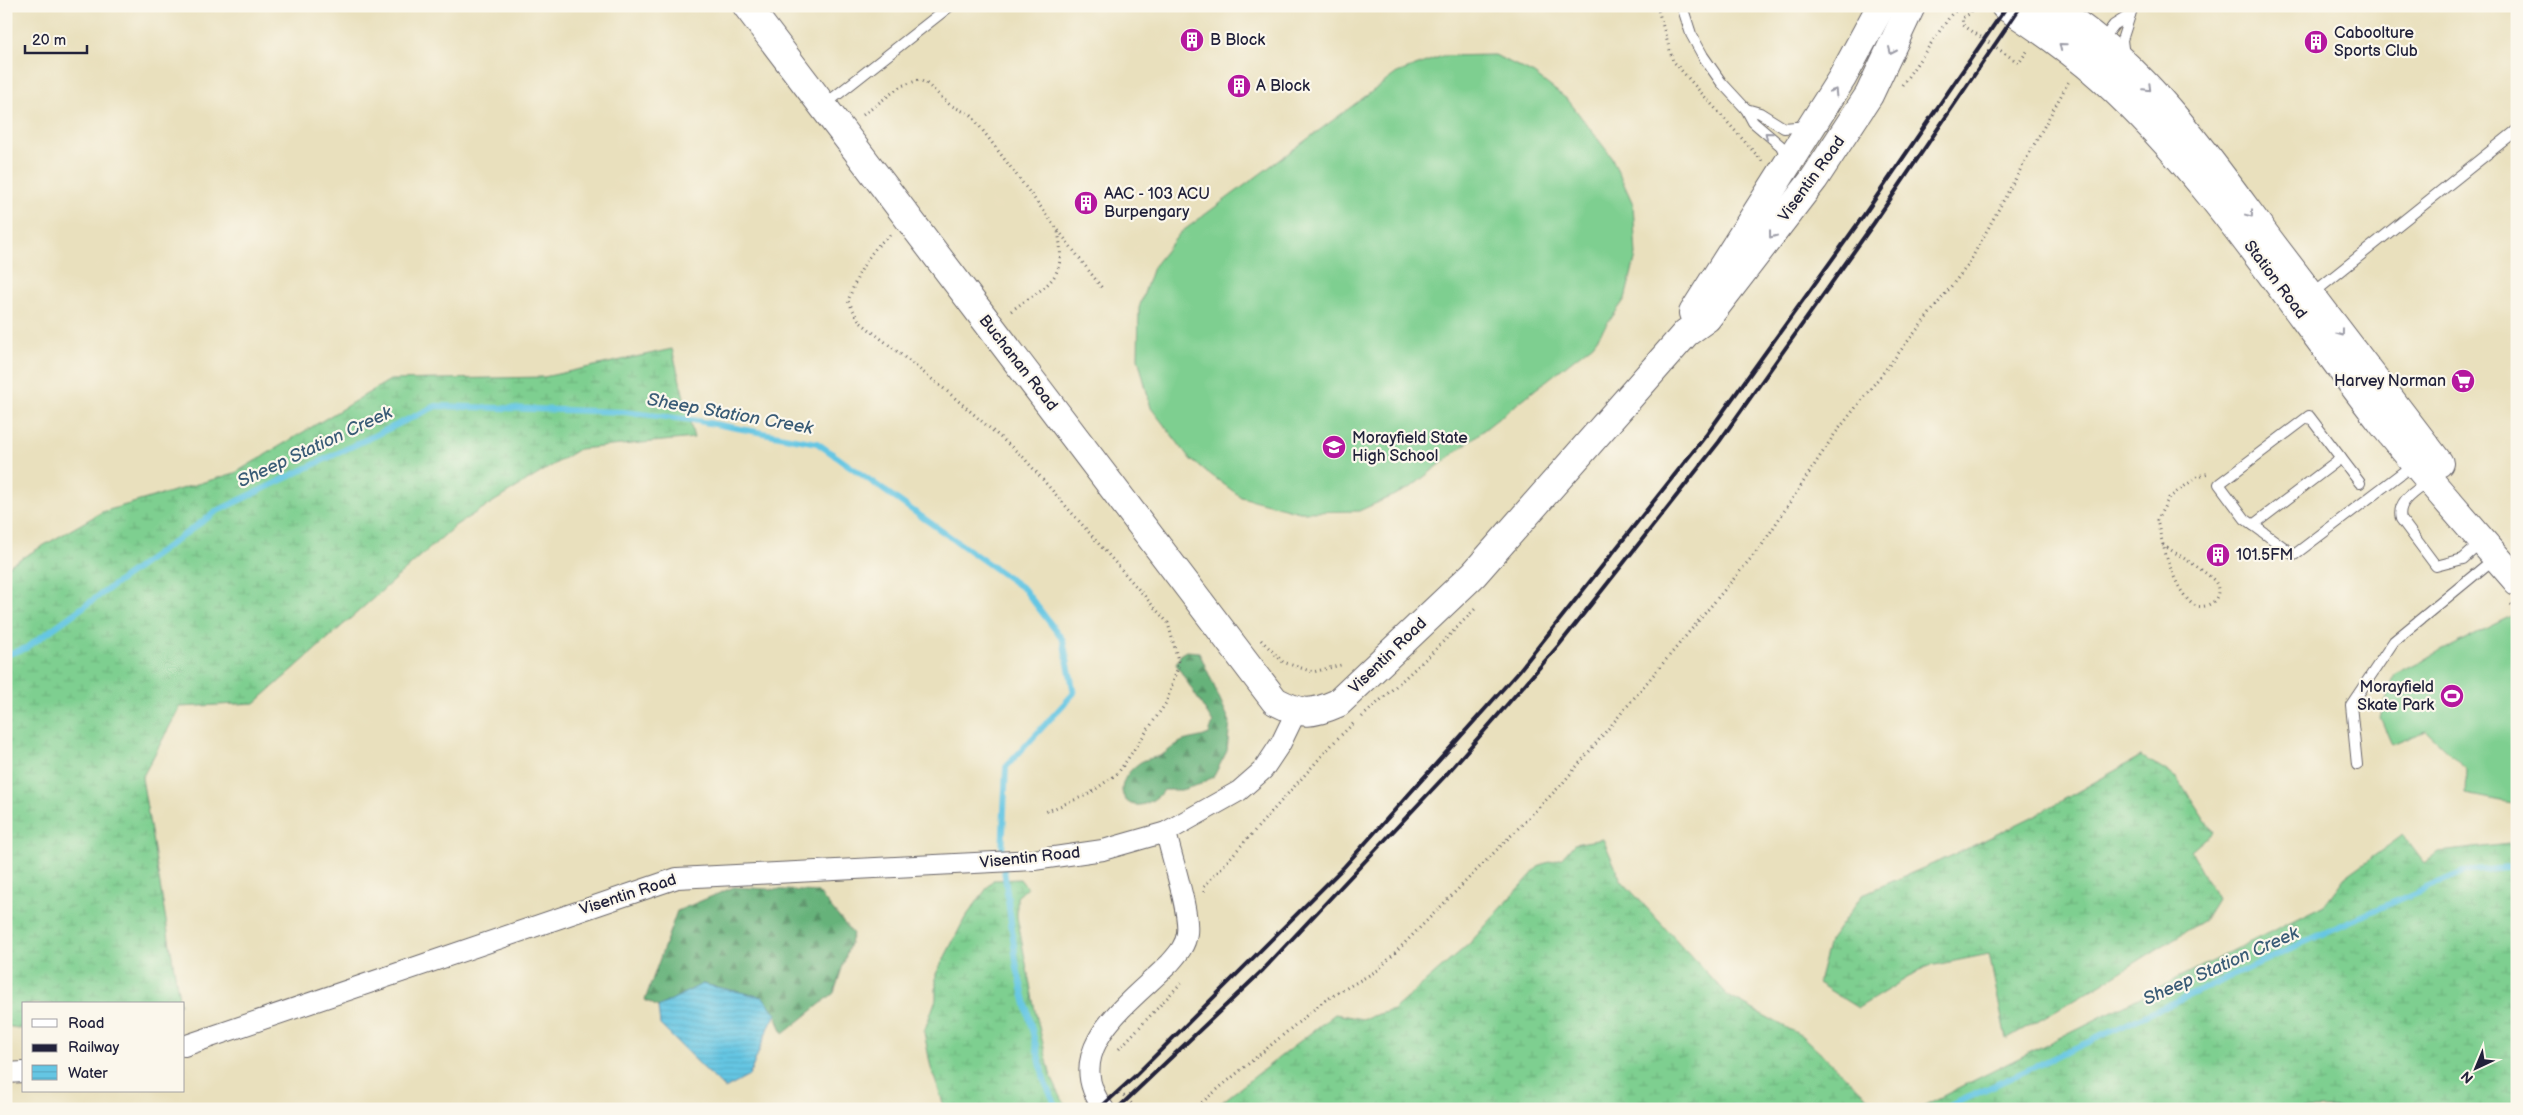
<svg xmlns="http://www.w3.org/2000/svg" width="2523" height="1115" font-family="'Balsamiq Sans',sans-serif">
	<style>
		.grass { fill: #7ecf90; stroke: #507866 }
		.forest { fill: url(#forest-firs); stroke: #446a5a }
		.wetland { fill: url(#wetland-marsh); stroke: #507866 }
		.water { fill: url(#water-rules); stroke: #44748f }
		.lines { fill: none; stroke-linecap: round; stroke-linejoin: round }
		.stream { stroke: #65c6e3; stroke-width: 6 }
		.service-casing { stroke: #686468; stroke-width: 12 }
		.minor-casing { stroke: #686468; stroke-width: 22 }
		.secondary-casing { stroke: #686468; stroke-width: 30 }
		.path { stroke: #686468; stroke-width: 3; stroke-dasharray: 1 4; stroke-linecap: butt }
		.service { stroke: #fff; stroke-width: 10 }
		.minor { stroke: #fff; stroke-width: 20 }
		.secondary { stroke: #fff; stroke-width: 28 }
		.rail { stroke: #22223b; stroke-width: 4 }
		.oneway { stroke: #9c9ca7 }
		.labels { text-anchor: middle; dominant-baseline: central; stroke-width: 4.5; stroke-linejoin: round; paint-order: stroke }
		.poi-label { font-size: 16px; fill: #22223b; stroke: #fbf7ec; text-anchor: start }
		.street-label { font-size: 16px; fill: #22223b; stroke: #fbf7ec }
		.water-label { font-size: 18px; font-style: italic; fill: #395b76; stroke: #fbf7ec }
	</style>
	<defs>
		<pattern id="forest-firs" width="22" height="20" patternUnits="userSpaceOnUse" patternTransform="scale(1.25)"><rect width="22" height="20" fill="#66b27a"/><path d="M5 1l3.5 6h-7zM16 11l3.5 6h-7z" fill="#549065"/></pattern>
		<pattern id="wetland-marsh" width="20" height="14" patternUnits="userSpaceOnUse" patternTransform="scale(1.25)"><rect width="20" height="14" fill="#7ecf90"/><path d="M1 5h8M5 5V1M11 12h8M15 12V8" fill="none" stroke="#6db17d"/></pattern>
		<pattern id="water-rules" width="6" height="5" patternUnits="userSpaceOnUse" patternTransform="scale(1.25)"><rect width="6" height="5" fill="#65c6e3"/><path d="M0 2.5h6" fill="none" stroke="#57aac4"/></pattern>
	</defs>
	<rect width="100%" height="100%" fill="#fbf7ec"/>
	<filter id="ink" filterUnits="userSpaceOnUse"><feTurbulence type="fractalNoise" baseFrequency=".02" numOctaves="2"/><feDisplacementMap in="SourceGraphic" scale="10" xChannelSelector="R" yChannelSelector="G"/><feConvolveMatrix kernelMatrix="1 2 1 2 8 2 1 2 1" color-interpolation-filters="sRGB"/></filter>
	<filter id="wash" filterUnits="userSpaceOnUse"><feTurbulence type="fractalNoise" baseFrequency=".0096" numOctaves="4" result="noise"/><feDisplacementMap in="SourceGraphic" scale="20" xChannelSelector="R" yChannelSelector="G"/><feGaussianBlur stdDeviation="1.12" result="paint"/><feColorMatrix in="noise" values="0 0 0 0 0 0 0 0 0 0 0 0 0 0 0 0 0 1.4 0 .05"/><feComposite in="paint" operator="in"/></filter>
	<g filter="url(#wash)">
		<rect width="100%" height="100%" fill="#e9e0bd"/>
		<g class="grass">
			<polygon points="1495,55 1534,74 1568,100 1611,156 1633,204 1636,255 1625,299 1593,344 1410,488 1359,511 1300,512 1241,497 1191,460 1151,408 1138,358 1139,308 1153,267 1180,233 1397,73 1442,56"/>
			<polygon points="2515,614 2517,616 2517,804 2466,794 2467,770 2426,731 2392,745 2380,717 2395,674"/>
		</g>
		<g class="forest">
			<path d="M 1186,651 L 1199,652 L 1230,722 L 1227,751 L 1214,776 L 1201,784 L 1181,790 L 1164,790 C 1132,826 1103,790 1138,764 C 1144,759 1153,758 1160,756 C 1168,752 1175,744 1183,741 C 1192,738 1201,738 1209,734 L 1213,723 L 1176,664 L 1181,654 Z"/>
			<polygon points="734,887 818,892 853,934 834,993 783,1034 776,1014 762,997 703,984 658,1007 645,1000 677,911"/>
		</g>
		<g class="wetland">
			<polygon points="672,349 694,438 579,449 456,525 255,703 180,707 142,778 180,1004 24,1004 24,1029 6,1026 6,567 102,512 235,473 390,380 544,377"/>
			<polygon points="2141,756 2178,779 2213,832 2191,851 2217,899 2204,920 2101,984 2006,1039 1989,954 1925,967 1858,1008 1818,983 1829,941 1863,894 1958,853 2038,814"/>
			<polygon points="2403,835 2424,863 2438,852 2510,844 2517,858 2517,1109 1917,1109 2324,905 2345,877"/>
			<polygon points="1603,839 1621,880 1728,996 1802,1036 1880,1109 1213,1109 1335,1014 1362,1019 1393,1010 1470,943 1540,865 1562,858 1574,844"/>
			<polygon points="1020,879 1027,888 1017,897 1017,917 1035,1010 1051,1077 1067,1109 945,1109 931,1068 924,1032 936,999 936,974 965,918 993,880"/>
		</g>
		<polygon class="water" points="702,984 763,997 776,1014 767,1031 749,1076 725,1089 660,1025 658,1007"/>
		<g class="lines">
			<g class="stream">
				<polyline points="6,655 26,648 217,511 436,406 624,412 693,420 817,443 1024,589 1063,640 1074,693 1006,767 1002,854 1017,968 1045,1083 1058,1109"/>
				<polyline points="1674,1109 1737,1109"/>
				<polyline points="1943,1109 2348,922 2463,872 2517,867"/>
			</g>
		</g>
	</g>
	<g filter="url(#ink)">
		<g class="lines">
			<g class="service-casing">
				<g id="service">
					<polyline points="1682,6 1691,34 1703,56 1721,82 1746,109 1753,122 1781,146 1787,159"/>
					<polyline points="2101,42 2114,25 2130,15"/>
					<polyline points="2124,56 2122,40 2133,6"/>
					<polyline points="823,106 950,6"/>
					<polyline points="1746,109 1760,113 1784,128 1808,126"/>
					<polyline points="2312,294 2517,130"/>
					<path d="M 2429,481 C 2416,491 2396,501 2401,519 L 2436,566 L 2463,559 L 2482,542"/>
					<polyline points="2360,483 2309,416 2219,484 2245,519 2294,555 2415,463"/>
					<polyline points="2253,525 2341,458"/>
					<polyline points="2357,765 2351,705 2394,641 2495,558"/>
				</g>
			</g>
			<g class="minor-casing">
				<g id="minor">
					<polyline points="184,1046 677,878 1034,860 1103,850 1166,832 1239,791 1263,770 1281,743 1296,712"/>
					<polyline points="6,1073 24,1072"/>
					<path d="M 1104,1109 C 1058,1049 1132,1001 1170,963 C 1178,954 1186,945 1187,933 C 1190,912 1171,856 1166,832"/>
				</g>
			</g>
			<g class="secondary-casing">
				<g id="secondary">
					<path d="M 747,6 L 1275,701 C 1302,715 1311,715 1338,703 L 1474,574 L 1686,333 L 1707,318 L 1814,179 L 1869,95 L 1911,6"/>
					<path d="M 2005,6 C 2039,28 2072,51 2102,78 C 2212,178 2292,308 2383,424 C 2426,478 2472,529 2517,581"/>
					<path d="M 2049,6 C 2144,62 2207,158 2272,244 C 2328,317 2384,390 2439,463"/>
					<polyline points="1693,313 1842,78 1881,6"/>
				</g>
			</g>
			<g class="path">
				<polyline points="1657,6 1673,61 1762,161"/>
				<polyline points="1972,6 1971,13 1962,18 1963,25 2019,63 2028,50"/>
				<polyline points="1902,85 1951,15 1961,6"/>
				<polyline points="863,115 901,86 919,80 926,83 950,105 971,115 1102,288"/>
				<path d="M 890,235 C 868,251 857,276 848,301 L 860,322 L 948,392 L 1023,457 L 1168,623 L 1179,664 L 1166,703 L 1118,773 L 1089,794 L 1045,812"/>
				<path d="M 1011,311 C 1046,285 1068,281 1058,232"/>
				<path d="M 2163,545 C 2174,552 2211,574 2216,583 C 2225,600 2202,614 2190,602 C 2172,584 2162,543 2157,520 L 2169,498 L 2198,476 L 2209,473"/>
				<polyline points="2511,604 2517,611"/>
				<polyline points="1261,640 1283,662 1313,672 1341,665"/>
				<polyline points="1362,717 1431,654 1475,609"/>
				<polyline points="1204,892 1204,887 1337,739 1355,722"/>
				<polyline points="1119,1049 1181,983"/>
				<polyline points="1120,1092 1137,1109"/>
				<polyline points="1194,1109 1324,1001 1378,970 1562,784 1762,545 1834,435 1968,265 2069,81"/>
			</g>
			<use href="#service" class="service"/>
			<use href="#minor" class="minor"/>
			<use href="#secondary" class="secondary"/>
			<g class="rail">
				<polyline points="1099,1109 1135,1076 1343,868 1519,671 1707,434 1864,215 2007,6"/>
				<polyline points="1117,1109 1263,970 1445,776 1559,645 1719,442 1874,223 2021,6"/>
			</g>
		</g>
		<defs><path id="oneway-chevron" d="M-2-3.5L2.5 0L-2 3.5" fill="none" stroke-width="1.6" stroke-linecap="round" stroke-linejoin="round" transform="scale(1.25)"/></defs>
		<g class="oneway">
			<use href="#oneway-chevron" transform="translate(2062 46) rotate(-141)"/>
			<use href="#oneway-chevron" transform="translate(1892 51) rotate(114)"/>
			<use href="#oneway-chevron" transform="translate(2148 88) rotate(45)"/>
			<use href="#oneway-chevron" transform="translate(1834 92) rotate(-58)"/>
			<use href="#oneway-chevron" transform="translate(1768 135) rotate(-139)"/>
			<use href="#oneway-chevron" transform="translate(2250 214) rotate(53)"/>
			<use href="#oneway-chevron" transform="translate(1772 235) rotate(127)"/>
			<use href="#oneway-chevron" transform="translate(2341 333) rotate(53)"/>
		</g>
	</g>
	<defs>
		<g id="building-disc" transform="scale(1.25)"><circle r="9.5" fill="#b5179e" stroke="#fbf7ec"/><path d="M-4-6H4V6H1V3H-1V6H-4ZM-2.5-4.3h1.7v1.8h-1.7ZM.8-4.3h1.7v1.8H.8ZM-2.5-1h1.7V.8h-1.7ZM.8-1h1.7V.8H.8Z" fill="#fff"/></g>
		<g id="supermarket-disc" transform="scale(1.25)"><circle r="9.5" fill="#b5179e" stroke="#fbf7ec"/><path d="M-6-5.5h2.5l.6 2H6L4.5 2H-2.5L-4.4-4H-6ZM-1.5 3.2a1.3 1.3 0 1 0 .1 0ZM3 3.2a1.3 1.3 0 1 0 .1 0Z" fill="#fff"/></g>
		<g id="school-disc" transform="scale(1.25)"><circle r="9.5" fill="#b5179e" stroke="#fbf7ec"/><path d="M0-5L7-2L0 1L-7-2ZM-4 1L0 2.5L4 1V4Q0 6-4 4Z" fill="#fff"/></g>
		<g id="stadium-disc" transform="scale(1.25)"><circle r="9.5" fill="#b5179e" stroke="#fbf7ec"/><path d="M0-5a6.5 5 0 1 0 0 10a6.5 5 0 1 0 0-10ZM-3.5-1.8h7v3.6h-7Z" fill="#fff"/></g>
	</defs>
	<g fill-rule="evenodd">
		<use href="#building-disc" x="1192" y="40"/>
		<use href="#building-disc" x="2316" y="42"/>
		<use href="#building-disc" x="1239" y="86"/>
		<use href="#building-disc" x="1086" y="203"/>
		<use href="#supermarket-disc" x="2463" y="381"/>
		<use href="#school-disc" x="1334" y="447"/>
		<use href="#building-disc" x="2218" y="555"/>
		<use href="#stadium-disc" x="2452" y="696"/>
	</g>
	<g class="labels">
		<g class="poi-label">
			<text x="2334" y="33">Caboolture<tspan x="2334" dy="18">Sports Club</tspan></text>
			<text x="1210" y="40">B Block</text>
			<text x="1256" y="86">A Block</text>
			<text x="1104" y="194">AAC - 103 ACU<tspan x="1104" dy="18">Burpengary</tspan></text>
			<text x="2446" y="381" text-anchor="end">Harvey Norman</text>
			<text x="1352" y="438">Morayfield State<tspan x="1352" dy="18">High School</tspan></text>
			<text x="2236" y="555">101.5FM</text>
			<text x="2434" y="687" text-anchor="end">Morayfield<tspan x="2434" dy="18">Skate Park</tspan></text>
		</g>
		<g class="street-label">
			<text transform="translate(1812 179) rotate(-54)">Visentin Road</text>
			<text transform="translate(2275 280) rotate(53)">Station Road</text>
			<text transform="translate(1018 363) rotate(52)">Buchanan Road</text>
			<text transform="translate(1388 656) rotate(-44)">Visentin Road</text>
			<text transform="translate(1030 858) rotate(-6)">Visentin Road</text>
			<text transform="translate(628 895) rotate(-18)">Visentin Road</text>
		</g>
		<g class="water-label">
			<text transform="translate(730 414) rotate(10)">Sheep Station Creek</text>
			<text transform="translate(315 447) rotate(-25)">Sheep Station Creek</text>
			<text transform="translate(2221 966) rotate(-24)">Sheep Station Creek</text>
		</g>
	</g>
	<rect width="2523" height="1115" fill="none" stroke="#fbf7ec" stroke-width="25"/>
	<rect x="22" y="1002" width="162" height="90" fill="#fbf7ec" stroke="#a4a2a5"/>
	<rect x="32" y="1019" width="25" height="8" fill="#ffffff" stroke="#a4a2a5"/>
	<text x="68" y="1028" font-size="15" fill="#22223b">Road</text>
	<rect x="32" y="1044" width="25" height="8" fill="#22223b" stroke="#a4a2a5"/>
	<text x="68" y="1052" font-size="15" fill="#22223b">Railway</text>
	<rect x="32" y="1065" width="25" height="15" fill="url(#water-rules)" stroke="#a4a2a5"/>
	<text x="68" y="1078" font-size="15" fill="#22223b">Water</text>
	<g transform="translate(2476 1068) rotate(224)" stroke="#fbf7ec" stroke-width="4" paint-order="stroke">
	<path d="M0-4L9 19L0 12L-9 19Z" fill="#22223b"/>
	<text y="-8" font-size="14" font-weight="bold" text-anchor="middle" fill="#22223b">N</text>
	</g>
	<path d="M25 45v8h62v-8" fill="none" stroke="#22223b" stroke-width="2.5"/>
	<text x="32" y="45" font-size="15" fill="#22223b" stroke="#fbf7ec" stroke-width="4" paint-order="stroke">20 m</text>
</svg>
